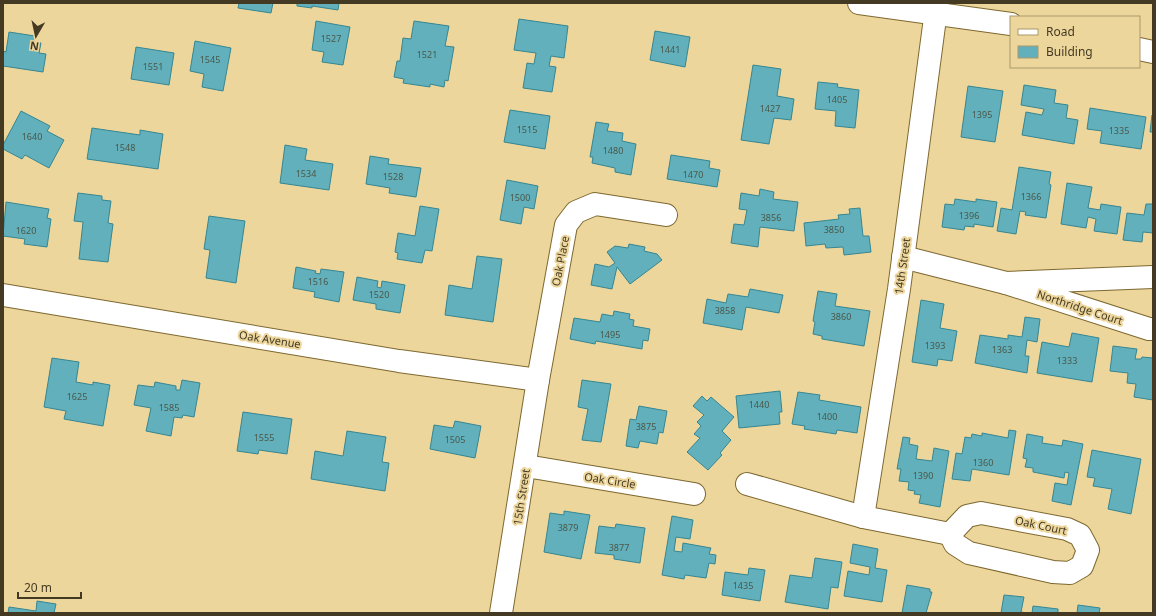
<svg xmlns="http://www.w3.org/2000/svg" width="1156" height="616" font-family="'Noto Sans',sans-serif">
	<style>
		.building { fill: #61b0bc; stroke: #368692 }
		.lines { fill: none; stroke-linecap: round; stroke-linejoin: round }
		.minor-casing { stroke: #7d6830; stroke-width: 24 }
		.minor { stroke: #fff; stroke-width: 22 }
		.labels { text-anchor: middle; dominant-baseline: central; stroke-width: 4; stroke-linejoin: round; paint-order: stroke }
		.number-label { font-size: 9px; fill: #4b5849 }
		.street-label { font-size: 11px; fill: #443a23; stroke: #edd69c }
	</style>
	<rect width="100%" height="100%" fill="#edd69c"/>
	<g class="building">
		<polygon points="239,3 273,3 271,13 238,8"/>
		<polygon points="297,3 339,3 338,10 312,6 312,8 297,6"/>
		<polygon points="519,19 568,26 564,58 551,56 549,66 556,67 552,92 523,88 527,63 534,64 536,53 514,50"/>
		<polygon points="316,21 350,27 343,65 322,62 324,52 312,50"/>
		<polygon points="414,21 449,26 445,46 454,47 448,81 445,80 444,87 430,84 430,87 403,83 404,79 394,77 397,61 400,61 403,38 411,39"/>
		<polygon points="655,31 690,37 685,67 650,60"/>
		<polygon points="9,32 35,36 35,42 41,43 39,53 46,54 43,72 3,66 3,51 6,52"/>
		<polygon points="195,41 231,48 223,91 202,87 204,74 190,71"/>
		<polygon points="136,47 174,53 169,85 131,79"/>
		<polygon points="753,65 781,69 777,96 794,99 791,120 774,118 769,144 741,140"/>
		<polygon points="818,82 838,84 837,87 859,90 855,128 835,126 836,111 815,109"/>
		<polygon points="1024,85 1056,90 1054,103 1068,105 1066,118 1078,120 1074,144 1022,135 1026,112 1042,115 1044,109 1021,105"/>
		<polygon points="968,86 1003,91 995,142 961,137"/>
		<polygon points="1090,108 1146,117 1141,149 1100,143 1102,131 1087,129"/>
		<polygon points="510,110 550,116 545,149 504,142"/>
		<polygon points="21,111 50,126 47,131 64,140 49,168 25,155 22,159 3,149 3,145"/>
		<polygon points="1152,115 1153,115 1153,132 1150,132"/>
		<polygon points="596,122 609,124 607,131 623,133 622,141 636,144 631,175 615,172 615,168 592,163 593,157 590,157"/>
		<polygon points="92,128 140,135 140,130 163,134 158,169 87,159"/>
		<polygon points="285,145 307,149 305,160 333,164 329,190 280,183"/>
		<polygon points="671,155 710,161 709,168 720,170 717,187 667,179"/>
		<polygon points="370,156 389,159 388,164 421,168 416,197 389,193 390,188 366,184"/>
		<polygon points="1019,167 1051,172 1049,184 1051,185 1046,218 1025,215 1026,212 1020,211 1016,234 997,231 1001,208 1012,210"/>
		<polygon points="507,180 538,186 534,209 524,207 521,224 500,220"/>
		<polygon points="1067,183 1092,187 1088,208 1100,210 1101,204 1121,207 1117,234 1094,231 1096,219 1088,217 1086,228 1061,224"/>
		<polygon points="760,189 774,192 773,199 798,202 794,231 760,227 758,247 731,243 734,224 744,225 747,210 739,209 741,193 759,196"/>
		<polygon points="78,193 102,196 102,200 111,201 108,223 113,224 108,262 79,259 83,222 74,221"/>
		<polygon points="955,199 976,202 976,199 997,202 993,227 974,224 974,227 965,226 964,230 942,227 945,204 954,205"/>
		<polygon points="6,202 49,209 47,218 51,219 47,247 24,244 25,239 3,236"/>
		<polygon points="1146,204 1153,204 1153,233 1143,232 1142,242 1123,240 1127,213 1144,215"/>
		<polygon points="420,206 439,209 432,251 425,250 422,263 397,259 398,253 395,252 398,233 415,236"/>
		<polygon points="860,208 863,236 869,236 871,252 844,255 843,247 826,248 825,244 806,246 804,223 839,219 838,215 850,214 849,209"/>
		<polygon points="209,216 245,221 236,283 206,278 210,250 204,249"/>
		<polygon points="629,244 645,247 644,251 657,254 662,260 630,284 617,267 612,289 591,285 595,264 609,267 615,263 607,252 615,246 628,248"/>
		<polygon points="477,256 502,259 493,322 445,315 449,285 472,289"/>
		<polygon points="296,267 316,271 315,273 320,274 321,269 344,272 339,302 314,297 315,292 293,288"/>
		<polygon points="357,277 378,281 377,287 381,288 382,281 405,285 400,313 376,309 376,304 353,300"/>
		<polygon points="750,289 783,295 779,313 746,307 742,330 703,323 707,299 726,303 728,294 748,297"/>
		<polygon points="818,291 837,294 835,306 870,311 864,346 822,339 822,336 813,334 815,322 813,321"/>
		<polygon points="921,300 944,304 940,328 957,331 952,361 938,359 937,366 912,362"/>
		<polygon points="614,311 630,314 629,319 634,320 633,326 650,329 648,341 643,340 642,349 596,341 595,344 570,339 574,318 600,322 602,314 613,316"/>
		<polygon points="1025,317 1040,319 1037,342 1027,340 1025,356 1029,356 1027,373 975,363 980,335 1008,339 1008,335 1022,337"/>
		<polygon points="1072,333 1099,338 1092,382 1037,373 1042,342 1069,347"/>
		<polygon points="1113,346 1137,349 1135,359 1141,359 1142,357 1153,358 1153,400 1134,397 1136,384 1127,383 1128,373 1110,371"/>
		<polygon points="52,358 79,362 76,382 93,385 93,382 110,385 103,426 64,419 66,411 44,407"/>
		<polygon points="182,380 200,383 194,417 183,415 182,418 174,417 171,436 146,431 151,408 134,405 138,385 154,387 155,382 176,386 176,390 180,390"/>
		<polygon points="582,380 611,384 601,442 582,440 588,409 578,407"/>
		<polygon points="780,391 782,412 779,412 780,424 739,428 736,396"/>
		<polygon points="798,392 820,395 819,400 861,407 857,433 837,430 836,434 804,429 805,426 792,424"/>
		<polygon points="702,396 707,401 711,397 734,417 722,431 731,440 720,453 722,455 708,470 687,452 700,438 694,434 701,426 697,422 704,415 693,406"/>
		<polygon points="639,406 667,411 663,433 659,432 657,444 640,441 638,448 626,446 630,419 636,420"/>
		<polygon points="243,412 292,419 287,454 259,450 258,454 237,451"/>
		<polygon points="455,421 481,426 475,458 430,449 434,425 453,428"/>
		<polygon points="1009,430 1016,431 1009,475 972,469 970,481 952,479 956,453 962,454 965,437 971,438 972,434 982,436 982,433 1008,438"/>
		<polygon points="347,431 386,437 382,462 389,463 385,491 311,479 315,451 343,456"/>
		<polygon points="1027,434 1043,437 1042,443 1062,446 1063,440 1083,444 1071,505 1052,501 1055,483 1067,485 1069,473 1065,472 1064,478 1033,472 1033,468 1025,467 1027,459 1023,458"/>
		<polygon points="903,437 910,438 909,444 918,446 916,459 932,461 934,448 949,451 940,507 919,503 921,495 914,494 915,491 908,490 909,482 899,481 901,469 897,469"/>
		<polygon points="1092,450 1141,459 1131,514 1108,509 1112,489 1093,486 1095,478 1087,477"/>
		<polygon points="564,511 590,515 581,559 544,552 550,513 564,515"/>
		<polygon points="672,516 693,520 690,539 676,537 674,551 682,552 683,543 711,548 709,554 716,555 715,564 709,563 706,578 685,575 684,579 662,575"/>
		<polygon points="616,524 645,528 640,563 614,559 614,555 595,553 599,526 615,528"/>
		<polygon points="853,544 878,549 875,568 887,570 882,602 844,596 848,571 869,575 870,567 850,563"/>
		<polygon points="815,558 842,562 838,588 831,587 828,609 785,602 790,575 812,578"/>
		<polygon points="749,568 765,570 760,601 722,595 725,572 748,575"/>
		<polygon points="907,585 930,589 930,592 932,592 926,613 902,613"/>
		<polygon points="1004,595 1024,597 1021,612 1027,613 1001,613"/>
		<polygon points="37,601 56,604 54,613 8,613 9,607 36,611"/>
		<polygon points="1078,605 1100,608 1099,613 1077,613"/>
		<polygon points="1033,606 1058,609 1058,613 1032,613"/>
	</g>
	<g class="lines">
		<g class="minor-casing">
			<g id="minor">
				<polyline points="859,3 1011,24"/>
				<polyline points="1139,49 1153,52"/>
				<polyline points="903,257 1006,283"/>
				<polyline points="1153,277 1006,283 1149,329 1153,329"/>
				<polyline points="3,295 399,361 538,380"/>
				<polyline points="526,466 694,494"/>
				<polyline points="747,484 863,517 950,534"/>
				<polygon points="981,513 1067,529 1080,535 1088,550 1082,566 1070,573 1053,572 969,553 955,544 950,534 967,516"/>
				<polyline points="863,517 899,289 937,3"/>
				<polyline points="501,613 538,380 566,225 576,212 595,204 666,215"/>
			</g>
		</g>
		<use href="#minor" class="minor"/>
	</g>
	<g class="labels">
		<g class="number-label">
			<text x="331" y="38">1527</text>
			<text x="670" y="49">1441</text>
			<text x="427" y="54">1521</text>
			<text x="210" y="59">1545</text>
			<text x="153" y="66">1551</text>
			<text x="837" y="99">1405</text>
			<text x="770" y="108">1427</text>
			<text x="982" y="114">1395</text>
			<text x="527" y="129">1515</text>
			<text x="1119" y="130">1335</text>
			<text x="32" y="136">1640</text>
			<text x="125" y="147">1548</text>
			<text x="613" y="150">1480</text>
			<text x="306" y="173">1534</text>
			<text x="693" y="174">1470</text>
			<text x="393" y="176">1528</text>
			<text x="1031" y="196">1366</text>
			<text x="520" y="197">1500</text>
			<text x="969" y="215">1396</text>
			<text x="771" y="217">3856</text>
			<text x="834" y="229">3850</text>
			<text x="26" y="230">1620</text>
			<text x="318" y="281">1516</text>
			<text x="379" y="294">1520</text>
			<text x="725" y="310">3858</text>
			<text x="841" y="316">3860</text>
			<text x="610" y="334">1495</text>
			<text x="935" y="345">1393</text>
			<text x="1002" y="349">1363</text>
			<text x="1067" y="360">1333</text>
			<text x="77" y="396">1625</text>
			<text x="759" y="404">1440</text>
			<text x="169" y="407">1585</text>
			<text x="827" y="416">1400</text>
			<text x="646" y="426">3875</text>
			<text x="264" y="437">1555</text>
			<text x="455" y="439">1505</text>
			<text x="983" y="462">1360</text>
			<text x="923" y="475">1390</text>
			<text x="568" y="527">3879</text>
			<text x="619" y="547">3877</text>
			<text x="743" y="585">1435</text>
		</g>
		<g class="street-label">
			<text transform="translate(560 261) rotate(-79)">Oak Place</text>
			<text transform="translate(902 266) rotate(-82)">14th Street</text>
			<text transform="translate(1080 307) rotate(18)">Northridge Court</text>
			<text transform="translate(270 339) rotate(9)">Oak Avenue</text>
			<text transform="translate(610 480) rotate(9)">Oak Circle</text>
			<text transform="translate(521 497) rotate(-81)">15th Street</text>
			<text transform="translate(1041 525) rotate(12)">Oak Court</text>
		</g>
	</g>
	<rect width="1156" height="616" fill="none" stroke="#443a23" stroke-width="8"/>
	<rect x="1010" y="16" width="130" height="52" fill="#edd69c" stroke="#a9986c"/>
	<rect x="1018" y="29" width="20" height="6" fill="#ffffff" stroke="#a9986c"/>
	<text x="1046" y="36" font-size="12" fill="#443a23">Road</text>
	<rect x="1018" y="46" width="20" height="12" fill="#61b0bc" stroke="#a9986c"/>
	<text x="1046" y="56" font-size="12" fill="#443a23">Building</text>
	<g transform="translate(36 36) rotate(189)" stroke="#edd69c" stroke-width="3" paint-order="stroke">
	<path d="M0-3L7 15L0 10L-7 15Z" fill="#443a23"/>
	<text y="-6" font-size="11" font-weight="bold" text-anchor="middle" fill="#443a23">N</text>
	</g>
	<path d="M18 592v6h63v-6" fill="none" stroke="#443a23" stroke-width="2"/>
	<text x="24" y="592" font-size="12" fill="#443a23" stroke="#edd69c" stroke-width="3" paint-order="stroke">20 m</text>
</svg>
